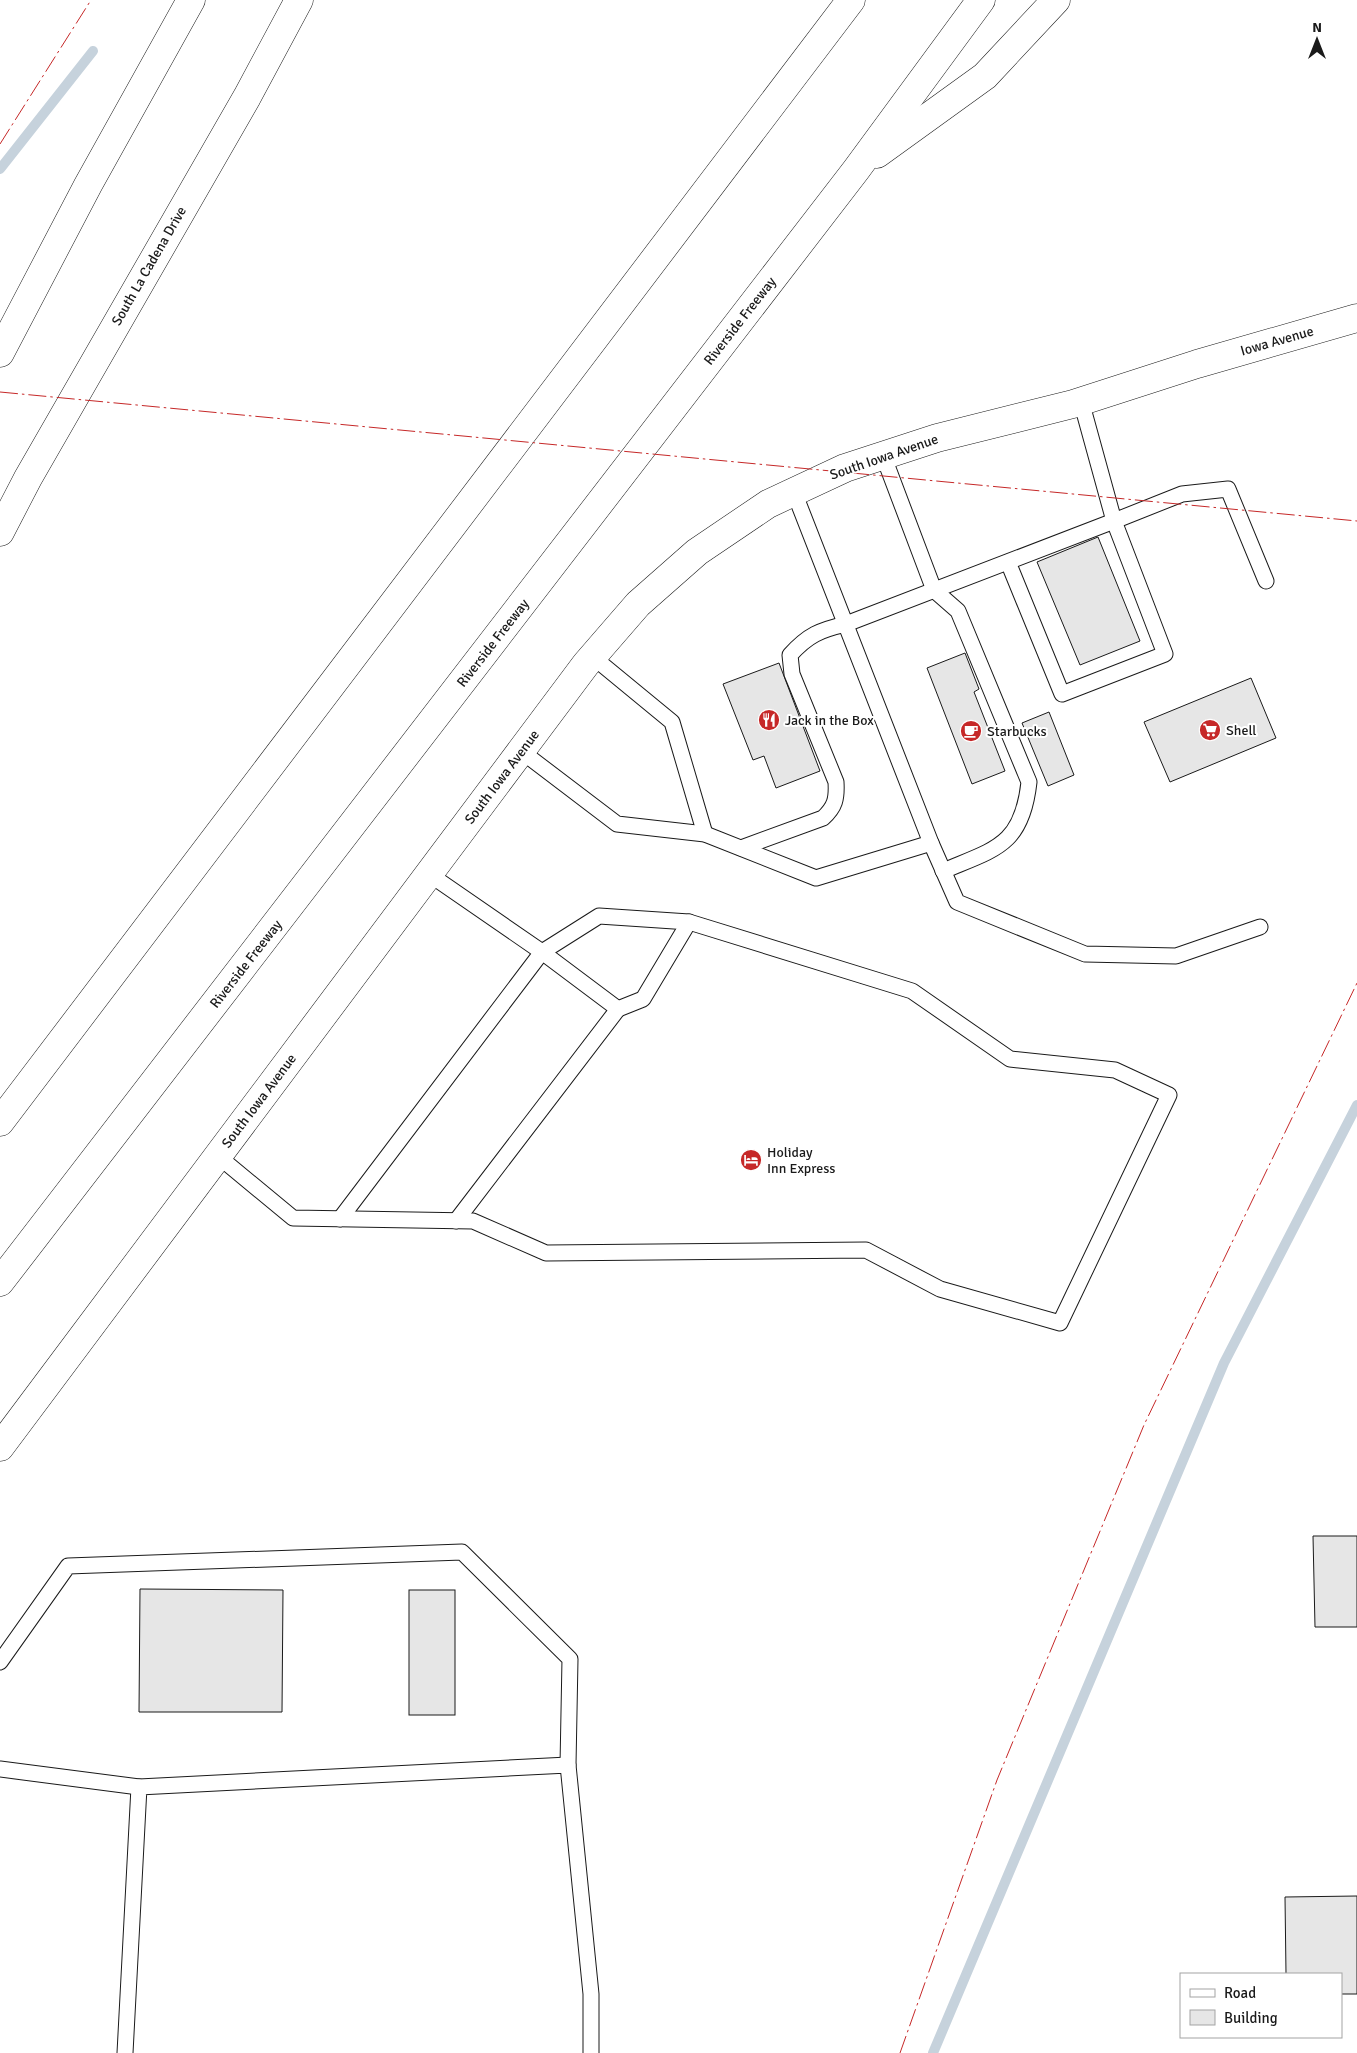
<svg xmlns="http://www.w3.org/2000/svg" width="1357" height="2053" font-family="Signika,sans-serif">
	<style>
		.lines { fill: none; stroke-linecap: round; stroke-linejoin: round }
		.stream { stroke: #c6d2dc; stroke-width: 10 }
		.building { fill: #e6e6e6; stroke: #1a1a1a }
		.lane-casing { stroke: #1a1a1a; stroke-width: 17 }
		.secondary-casing { stroke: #1a1a1a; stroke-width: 29 }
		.primary-casing { stroke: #1a1a1a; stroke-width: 29 }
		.highway-casing { stroke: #1a1a1a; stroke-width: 29 }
		.lane { stroke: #fff; stroke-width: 15 }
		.secondary { stroke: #fff; stroke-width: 28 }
		.primary { stroke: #fff; stroke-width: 28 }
		.highway { stroke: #fff; stroke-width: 28 }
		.power { stroke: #c62828; stroke-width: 1; stroke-dasharray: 18 4 2.5 4; stroke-linecap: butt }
		.labels { text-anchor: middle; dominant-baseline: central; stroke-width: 4; stroke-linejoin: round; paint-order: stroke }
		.street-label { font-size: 14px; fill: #1a1a1a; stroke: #fff }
		.poi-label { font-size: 14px; fill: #1a1a1a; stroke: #fff; text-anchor: start }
	</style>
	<rect width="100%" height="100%" fill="#fff"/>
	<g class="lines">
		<g class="stream">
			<polyline points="0,169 93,51"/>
			<polyline points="933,2053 1224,1363 1357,1105"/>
		</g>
	</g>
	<g class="building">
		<polygon points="1098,537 1140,641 1080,665 1037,562"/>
		<polygon points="965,653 979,689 974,692 1005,771 972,784 927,668"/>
		<polygon points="779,663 820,771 776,788 764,756 753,760 723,684"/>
		<polygon points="1251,678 1276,738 1170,782 1144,722"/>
		<polygon points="1049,712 1074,775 1048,786 1022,723"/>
		<polygon points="1313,1536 1357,1536 1357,1627 1315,1627"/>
		<polygon points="140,1589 283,1590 282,1712 139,1712"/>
		<rect x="409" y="1590" width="46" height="125"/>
		<polygon points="1357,1896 1357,1994 1341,1994 1341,1974 1286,1974 1285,1897"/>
	</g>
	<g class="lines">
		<g class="lane-casing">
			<g id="lane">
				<polyline points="1081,401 1114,521 1182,494 1228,489 1266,581"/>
				<path d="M 883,455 L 934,590 L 958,611 L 1029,782 C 1022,846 995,849 943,871"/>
				<polyline points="593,657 672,722 705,834"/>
				<polyline points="521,751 617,824 705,834 816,878 931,843 794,492"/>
				<polyline points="931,843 957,902 1085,954 1176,956 1260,927"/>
				<path d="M 741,848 L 823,818 C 835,807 837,799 836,782 L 792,674 L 790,655 C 808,635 820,630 846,624 L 1114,521 L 1165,654 L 1062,694 L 1008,562"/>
				<polyline points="618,1009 643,999 689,922"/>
				<polyline points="218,1156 293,1218 473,1221 546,1253 866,1250 940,1289 1060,1323 1169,1095 1115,1070 1010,1059 912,991 689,922 599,916 542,952 429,874"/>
				<polyline points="340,1219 542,952 618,1009 456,1221"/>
				<polyline points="0,1662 68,1566 462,1552 570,1659 568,1765"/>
				<polyline points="0,1769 139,1787"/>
				<polyline points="125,2053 139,1787 568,1765 591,1994 591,2053"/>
			</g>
		</g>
		<g class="secondary-casing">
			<g id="secondary">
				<polyline points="0,353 88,185 191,0"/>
				<polyline points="0,532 28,478 247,97 299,0"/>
			</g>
		</g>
		<g class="primary-casing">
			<polyline id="primary" points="0,1447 586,664 638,604 697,552 768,504 845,468 937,438 1073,404 1197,364 1357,318"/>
		</g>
		<g class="highway-casing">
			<g id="highway">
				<polyline points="877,154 985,76 1056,0"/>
				<polyline points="0,1122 851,0"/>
				<polyline points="0,1282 856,170 981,0"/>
			</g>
		</g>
		<use href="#lane" class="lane"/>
		<use href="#secondary" class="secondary"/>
		<use href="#primary" class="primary"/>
		<use href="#highway" class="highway"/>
		<g class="power">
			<polyline points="0,144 91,0"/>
			<polyline points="0,392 1357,521"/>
			<polyline points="900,2053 997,1780 1144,1425 1357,983"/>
		</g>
	</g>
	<defs>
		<g id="restaurant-disc" transform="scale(1.125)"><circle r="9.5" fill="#c62828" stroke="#fff"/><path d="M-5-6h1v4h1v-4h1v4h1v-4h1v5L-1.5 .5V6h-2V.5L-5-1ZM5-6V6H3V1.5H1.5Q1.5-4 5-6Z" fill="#fff"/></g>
		<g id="supermarket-disc" transform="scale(1.125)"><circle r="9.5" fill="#c62828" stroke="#fff"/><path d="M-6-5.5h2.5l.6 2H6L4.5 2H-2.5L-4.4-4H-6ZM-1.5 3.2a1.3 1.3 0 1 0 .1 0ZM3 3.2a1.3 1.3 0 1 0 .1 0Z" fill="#fff"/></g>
		<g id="cafe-disc" transform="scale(1.125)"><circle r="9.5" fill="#c62828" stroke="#fff"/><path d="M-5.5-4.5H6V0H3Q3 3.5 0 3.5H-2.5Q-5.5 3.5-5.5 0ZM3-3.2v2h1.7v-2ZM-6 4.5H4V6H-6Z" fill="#fff"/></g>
		<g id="hotel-disc" transform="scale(1.125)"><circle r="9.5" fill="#c62828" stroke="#fff"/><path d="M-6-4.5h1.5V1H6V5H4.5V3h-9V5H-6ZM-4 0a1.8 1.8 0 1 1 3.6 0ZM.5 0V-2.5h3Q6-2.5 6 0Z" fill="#fff"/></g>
	</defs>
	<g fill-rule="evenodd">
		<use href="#restaurant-disc" x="769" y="720"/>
		<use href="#supermarket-disc" x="1210" y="730"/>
		<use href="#cafe-disc" x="971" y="731"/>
		<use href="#hotel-disc" x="751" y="1160"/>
	</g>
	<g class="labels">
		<g class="street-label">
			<text transform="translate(149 266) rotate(-60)">South La Cadena Drive</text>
			<text transform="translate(740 321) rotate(-52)">Riverside Freeway</text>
			<text transform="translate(1277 341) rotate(-16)">Iowa Avenue</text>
			<text transform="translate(884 457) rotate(-19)">South Iowa Avenue</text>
			<text transform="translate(493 643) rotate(-52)">Riverside Freeway</text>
			<text transform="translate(502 777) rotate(-53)">South Iowa Avenue</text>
			<text transform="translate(246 964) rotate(-52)">Riverside Freeway</text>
			<text transform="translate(259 1101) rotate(-53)">South Iowa Avenue</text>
		</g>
		<g class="poi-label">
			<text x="785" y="720">Jack in the Box</text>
			<text x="1226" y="730">Shell</text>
			<text x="987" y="731">Starbucks</text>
			<text x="767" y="1152">Holiday<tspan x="767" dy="16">Inn Express</tspan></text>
		</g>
	</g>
	<rect x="1180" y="1973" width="162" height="65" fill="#ffffff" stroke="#a3a3a3"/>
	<rect x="1190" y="1989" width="25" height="8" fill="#ffffff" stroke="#a3a3a3"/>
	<text x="1224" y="1998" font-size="15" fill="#1a1a1a">Road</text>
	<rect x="1190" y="2010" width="25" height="15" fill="#e6e6e6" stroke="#a3a3a3"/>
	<text x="1224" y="2023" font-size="15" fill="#1a1a1a">Building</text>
	<g transform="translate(1317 40)" stroke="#ffffff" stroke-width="4" paint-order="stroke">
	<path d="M0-4L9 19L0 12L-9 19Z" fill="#1a1a1a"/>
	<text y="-8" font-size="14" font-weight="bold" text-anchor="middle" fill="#1a1a1a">N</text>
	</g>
</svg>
